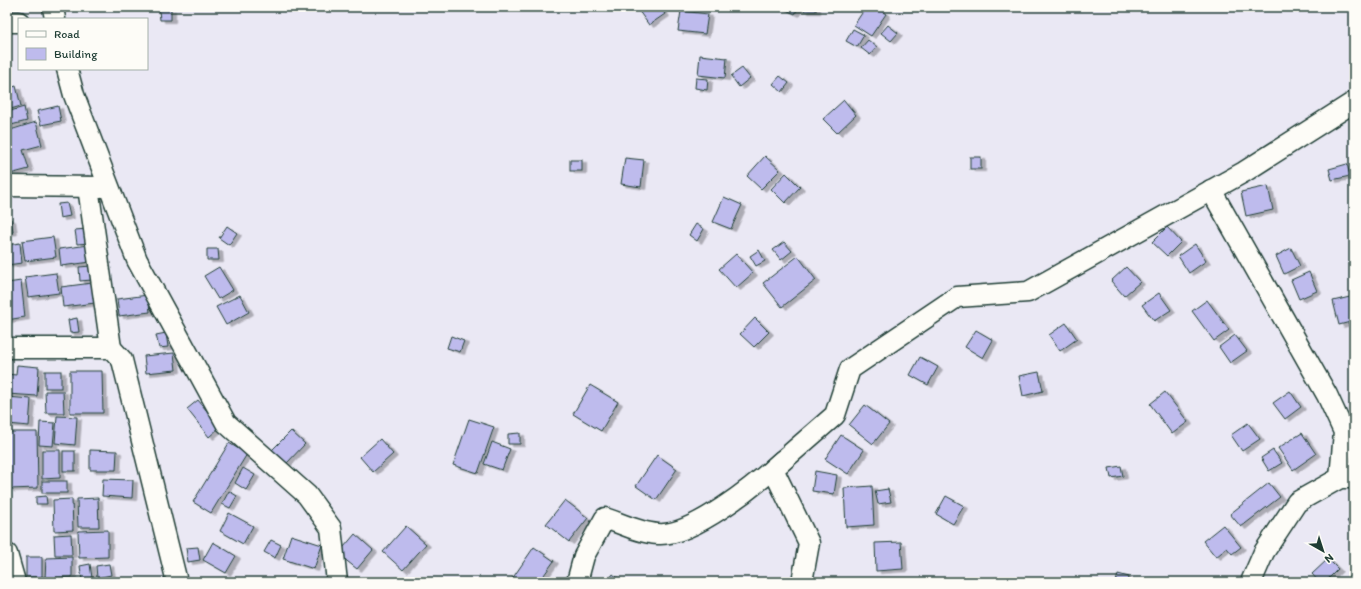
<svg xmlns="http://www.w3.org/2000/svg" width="1361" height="589" font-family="Itim,sans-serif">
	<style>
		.building { fill: #bebbed; stroke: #1f3d34; filter: url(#shadow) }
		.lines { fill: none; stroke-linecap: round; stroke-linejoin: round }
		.minor-casing { stroke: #1f3d34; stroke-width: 23 }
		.minor { stroke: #fdfcf7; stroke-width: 20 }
	</style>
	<defs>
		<filter id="shadow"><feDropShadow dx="4.5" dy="2.5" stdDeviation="0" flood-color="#0004"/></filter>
	</defs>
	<rect width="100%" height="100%" fill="#eae8f4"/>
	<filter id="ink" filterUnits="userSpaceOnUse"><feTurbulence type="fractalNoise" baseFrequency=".025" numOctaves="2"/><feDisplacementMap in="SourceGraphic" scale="8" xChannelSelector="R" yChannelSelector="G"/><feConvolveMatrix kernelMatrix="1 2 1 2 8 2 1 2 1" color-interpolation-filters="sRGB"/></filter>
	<g filter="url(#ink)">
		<g class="building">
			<polygon points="636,7 660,7 665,14 649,25"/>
			<polygon points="780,7 798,7 795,14"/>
			<rect x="804" y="7" width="12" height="4"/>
			<polygon points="866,7 876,7 886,14 871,36 854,25"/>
			<polygon points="171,9 171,20 160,20 159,10"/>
			<polygon points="681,11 708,14 705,34 678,31"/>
			<polygon points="888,25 898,33 891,41 881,33"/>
			<polygon points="853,29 864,35 857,47 846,41"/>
			<polygon points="868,40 877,47 870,55 861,48"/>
			<polygon points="700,55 727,58 725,78 698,75"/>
			<polygon points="742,68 750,78 739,87 731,76"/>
			<polygon points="780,76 789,83 782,92 773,84"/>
			<polygon points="696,78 708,79 707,90 695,88"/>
			<polygon points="16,86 21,106 7,110 7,89"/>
			<polygon points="844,100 856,115 837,133 823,119"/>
			<polygon points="58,106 61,121 41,125 37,111"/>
			<polygon points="24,107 27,121 7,126 7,112"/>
			<polygon points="36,122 42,145 23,150 29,169 10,174 7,165 7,131"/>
			<polygon points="765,156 780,170 761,189 747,176"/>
			<rect x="970" y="157" width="11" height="12"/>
			<polygon points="625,158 644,160 641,187 621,184"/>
			<rect x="570" y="160" width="12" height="11"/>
			<polygon points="1347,164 1350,176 1332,180 1329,169"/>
			<polygon points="786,173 800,187 785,203 771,189"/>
			<polygon points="1268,186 1273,210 1246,216 1241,192"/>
			<polygon points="724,197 742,205 731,229 713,222"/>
			<polygon points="67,203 70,216 60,218 58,204"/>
			<polygon points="7,219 11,219 13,232 7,233"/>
			<polygon points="696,224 704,229 697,241 689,235"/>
			<polygon points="227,226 237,233 229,245 219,238"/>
			<polygon points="1167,227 1181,242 1167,256 1152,242"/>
			<polygon points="87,229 89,243 77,244 75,230"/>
			<polygon points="53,237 56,257 25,261 22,241"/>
			<polygon points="784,242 792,251 781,260 773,250"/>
			<polygon points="20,243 22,263 7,265 7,245"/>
			<polygon points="1195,244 1206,261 1189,273 1178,256"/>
			<polygon points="89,245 91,262 61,266 59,249"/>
			<polygon points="1291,248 1300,266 1284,274 1276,256"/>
			<polygon points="207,249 218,249 219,260 207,260"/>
			<polygon points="759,250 765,261 756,266 750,256"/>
			<polygon points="736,254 753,273 736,288 719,269"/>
			<polygon points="798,256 816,280 782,307 763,283"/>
			<polygon points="91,266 92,280 80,281 79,267"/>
			<polygon points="219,267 233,290 218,299 204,276"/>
			<polygon points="1126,267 1140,282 1124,296 1111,281"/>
			<polygon points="1309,272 1317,291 1299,299 1291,280"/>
			<polygon points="56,273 59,293 28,297 25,277"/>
			<polygon points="21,281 25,317 7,320 7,283"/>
			<polygon points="92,283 95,303 63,307 61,287"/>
			<polygon points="1159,293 1171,310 1154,321 1142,305"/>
			<polygon points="148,295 150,312 119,316 117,299"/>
			<polygon points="240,295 249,312 226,325 216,307"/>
			<polygon points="1354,296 1354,321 1339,325 1333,301"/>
			<polygon points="1207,300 1229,330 1214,341 1192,311"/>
			<polygon points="77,318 79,332 70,333 68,320"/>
			<polygon points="755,318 769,332 754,347 740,334"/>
			<polygon points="1066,323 1077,339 1060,351 1049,335"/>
			<polygon points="976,330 993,340 983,358 965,347"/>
			<polygon points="166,333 168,347 159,348 156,335"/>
			<polygon points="1235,335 1247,351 1230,363 1219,347"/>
			<polygon points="451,336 464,341 460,352 447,348"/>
			<polygon points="174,353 176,370 146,373 144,356"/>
			<polygon points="920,357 938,367 928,385 910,375"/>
			<polygon points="17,365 39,367 37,396 7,394 7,374 16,375"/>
			<rect x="45" y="371" width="16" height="17"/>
			<polygon points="70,371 102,371 103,413 70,413"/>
			<polygon points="1039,372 1043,391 1023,396 1019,376"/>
			<polygon points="590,385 618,402 601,431 573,414"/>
			<polygon points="45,391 63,391 64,413 46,413"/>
			<polygon points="1290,391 1301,407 1285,419 1273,403"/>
			<polygon points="1165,392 1188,422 1172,434 1150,404"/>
			<polygon points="7,397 31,399 29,426 8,424"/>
			<polygon points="198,400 220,427 209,437 187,409"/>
			<polygon points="865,405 889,424 873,444 849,425"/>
			<polygon points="57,416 77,417 75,445 55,443"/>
			<polygon points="469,419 494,427 478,473 453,465"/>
			<polygon points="40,422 55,423 53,446 39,445"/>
			<polygon points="1248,423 1260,439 1242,451 1231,435"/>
			<polygon points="291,431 305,444 287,463 272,450"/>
			<polygon points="8,432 37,432 38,488 9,489"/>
			<polygon points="520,433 520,444 508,444 508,434"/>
			<polygon points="1302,433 1316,454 1293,470 1278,448"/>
			<polygon points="841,435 864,450 848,474 825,459"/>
			<polygon points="380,439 393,454 373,472 360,457"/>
			<polygon points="492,442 510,449 502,470 484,464"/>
			<polygon points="229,443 247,454 211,513 193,502"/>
			<polygon points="42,450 60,450 60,478 42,479"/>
			<polygon points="90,450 117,451 116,470 90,470"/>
			<polygon points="1273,450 1282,463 1269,471 1261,458"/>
			<rect x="63" y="451" width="12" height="20"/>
			<polygon points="657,455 677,469 656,500 636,486"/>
			<polygon points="1121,466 1123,476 1111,478 1109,468"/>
			<polygon points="243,468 255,475 246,490 235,483"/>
			<polygon points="815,471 837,475 834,494 812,491"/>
			<polygon points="103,479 133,480 132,498 102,496"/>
			<rect x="42" y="481" width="25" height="12"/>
			<polygon points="1269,483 1280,497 1241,527 1230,514"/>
			<polygon points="872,486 874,525 846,527 844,488"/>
			<polygon points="888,489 891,502 878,504 875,491"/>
			<polygon points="229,491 237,496 230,508 222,504"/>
			<polygon points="46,496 47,504 36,504 36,497"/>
			<polygon points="946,496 964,506 953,524 936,514"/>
			<polygon points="98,498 99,527 78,527 77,499"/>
			<polygon points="72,499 73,530 54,531 53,500"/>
			<polygon points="565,500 588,518 569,542 546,524"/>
			<polygon points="229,513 253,526 243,544 220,531"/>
			<polygon points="1354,517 1354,532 1347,521"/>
			<polygon points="1223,525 1241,547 1232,554 1227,548 1216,557 1203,541"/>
			<polygon points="406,526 426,544 403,570 383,552"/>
			<polygon points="108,530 108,557 79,558 78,531"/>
			<polygon points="71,534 72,555 55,555 54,535"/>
			<polygon points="355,534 373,550 357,569 338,554"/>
			<polygon points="291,535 322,545 314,569 283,559"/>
			<polygon points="271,540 281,545 275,558 264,552"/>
			<polygon points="213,542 236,556 226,573 203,560"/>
			<polygon points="901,542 903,569 876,571 875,543"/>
			<polygon points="198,547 200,560 188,562 186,548"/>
			<polygon points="534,547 554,561 539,582 517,582 512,579"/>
			<rect x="26" y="557" width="16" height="20"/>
			<polygon points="72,557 72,577 45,578 46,558"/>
			<polygon points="1328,559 1338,569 1325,582 1319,582 1312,574"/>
			<polygon points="90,564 92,578 82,580 80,566"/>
			<polygon points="109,564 111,575 97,578 96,566"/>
			<polygon points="613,574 623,582 607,582"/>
			<polygon points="1118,574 1129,577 1128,582 1116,582"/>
		</g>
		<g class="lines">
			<g class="minor-casing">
				<g id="minor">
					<polyline points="53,7 55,19"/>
					<polyline points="7,22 19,22"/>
					<polyline points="67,69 74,95 137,260 226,423 307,495 331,528 337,582"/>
					<polyline points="7,186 101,187"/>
					<polyline points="88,187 111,348"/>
					<polyline points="1211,190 1327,395 1344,432 1340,478"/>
					<polyline points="7,348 111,348 122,360 177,582"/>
					<polyline points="7,554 15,582"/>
					<path d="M 577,582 L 584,556 L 605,518 C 622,524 640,533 658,534 C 692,537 758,483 783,460"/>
					<polyline points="802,582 809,543 773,469 835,415 850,369 957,297 1028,292 1244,172 1354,102"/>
					<polyline points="1251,582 1264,552 1297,502 1340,478 1354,478"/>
				</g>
			</g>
			<use href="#minor" class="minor"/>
		</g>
	</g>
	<rect width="1361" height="589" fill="none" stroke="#fdfcf7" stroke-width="24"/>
	<rect x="12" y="12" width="1337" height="565" fill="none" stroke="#1f3d34" stroke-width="1.5" filter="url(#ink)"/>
	<rect x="18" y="18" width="130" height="52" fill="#fdfcf7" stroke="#a4b0a9"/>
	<rect x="26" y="31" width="20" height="6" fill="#fdfcf7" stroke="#a4b0a9"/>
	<text x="54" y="38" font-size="12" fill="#1f3d34">Road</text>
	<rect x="26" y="48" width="20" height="12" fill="#bebbed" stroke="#a4b0a9"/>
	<text x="54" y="58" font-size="12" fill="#1f3d34">Building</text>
	<g transform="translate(1323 551) rotate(141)" stroke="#fdfcf7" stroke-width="3" paint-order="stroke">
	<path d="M0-3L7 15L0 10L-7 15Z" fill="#1f3d34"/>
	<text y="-6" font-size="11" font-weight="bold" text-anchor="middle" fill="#1f3d34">N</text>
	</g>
</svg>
